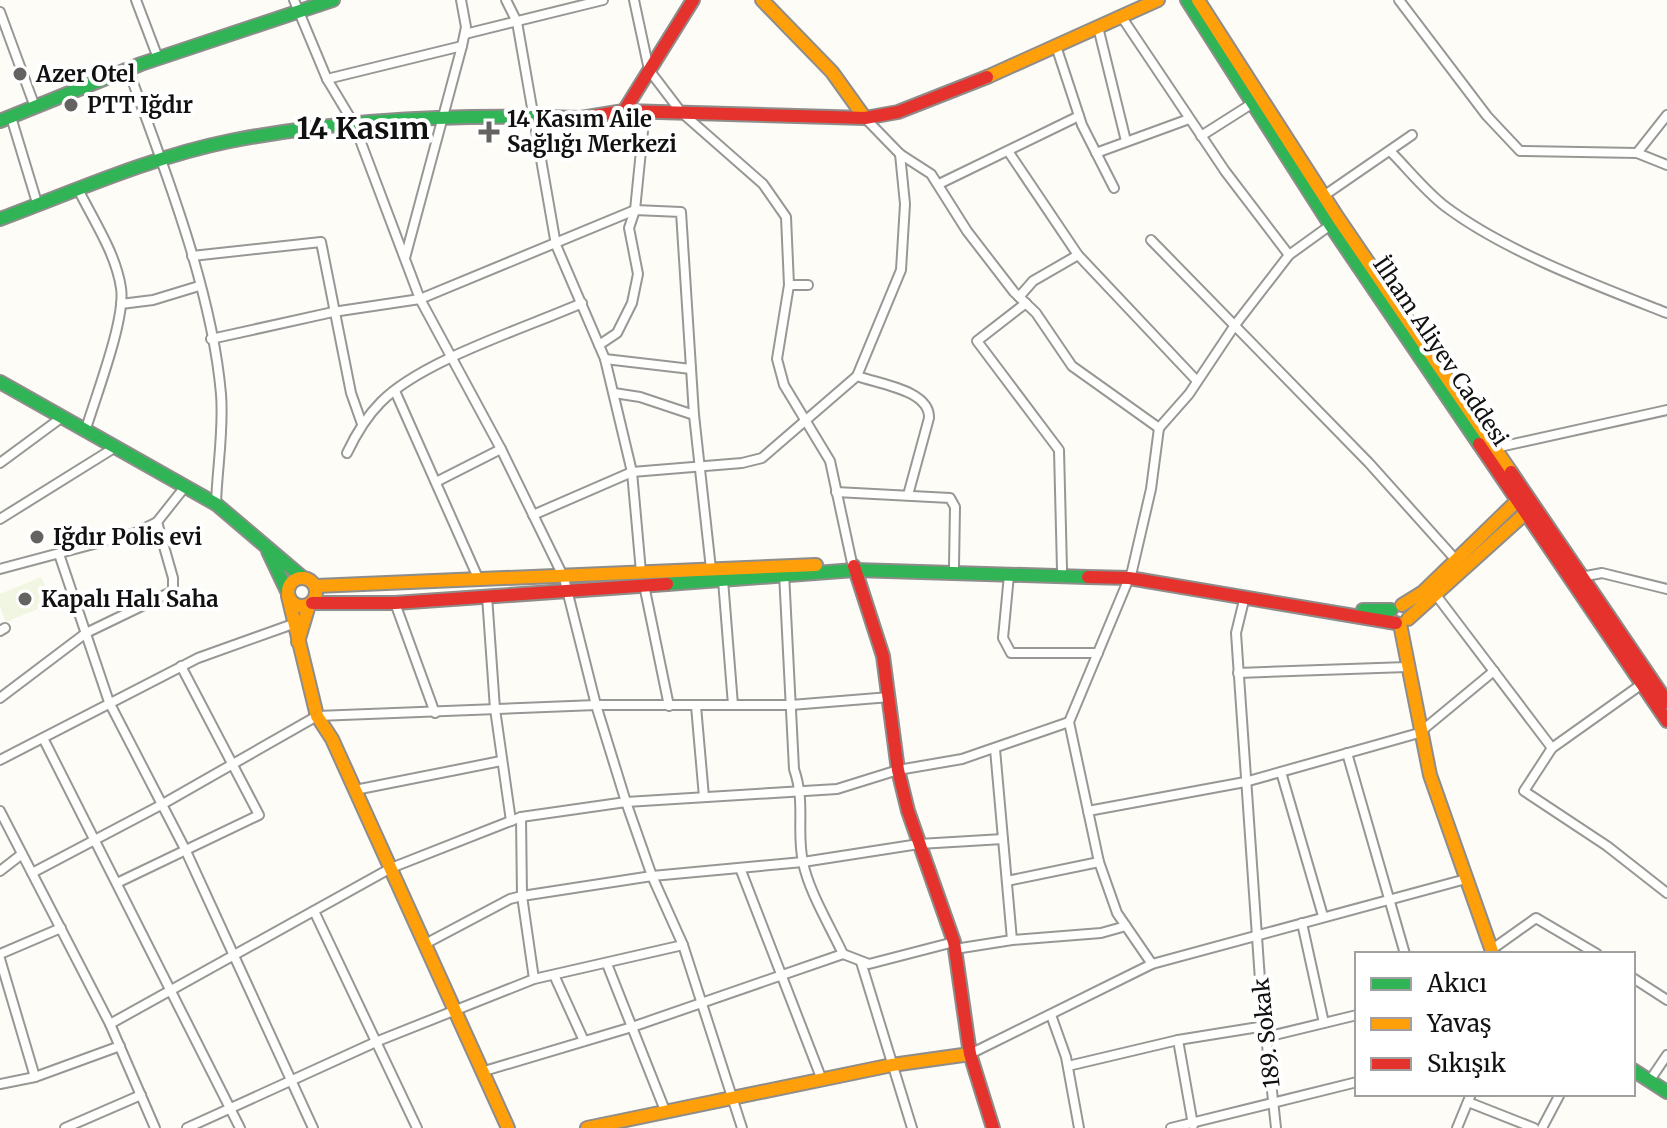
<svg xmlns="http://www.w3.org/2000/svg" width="1667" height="1128" font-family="Merriweather,serif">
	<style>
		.pitch { fill: #f0f6e1 }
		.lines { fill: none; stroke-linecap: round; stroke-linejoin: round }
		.street-casing { stroke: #979795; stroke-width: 12 }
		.fast-casing { stroke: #8e8d8b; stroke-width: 16 }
		.slow-casing { stroke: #8e8d8b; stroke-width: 16 }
		.jam-casing { stroke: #8e8d8b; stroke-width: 16 }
		.street { stroke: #fffffe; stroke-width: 8 }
		.fast { stroke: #30b455; stroke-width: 12 }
		.slow { stroke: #ff9f0a; stroke-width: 12 }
		.jam { stroke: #e5322d; stroke-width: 12 }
		.poi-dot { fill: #646362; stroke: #fff; stroke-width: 3 }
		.labels { text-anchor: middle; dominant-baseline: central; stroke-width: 8; stroke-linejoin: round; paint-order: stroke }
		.poi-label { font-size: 22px; font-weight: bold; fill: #111; stroke: #fff; text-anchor: start }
		.street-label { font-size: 22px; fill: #111; stroke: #fff }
		.district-label { font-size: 30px; font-weight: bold; fill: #111; stroke: #fff }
	</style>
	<rect width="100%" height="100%" fill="#fdfcf7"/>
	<polygon class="pitch" points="41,577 52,603 6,622 0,607 0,594"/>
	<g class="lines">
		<g class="street-casing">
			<g id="street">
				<polyline points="136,0 158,58"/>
				<polyline points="294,0 327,79 354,124 420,299 501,449 564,578 596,705 626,802 652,876 683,945 742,1128"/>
				<polyline points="506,0 517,22 556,245 605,359 632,472 641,572"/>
				<polyline points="634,0 649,70 681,112 763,184 786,217 789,285 777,359 784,385 830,461 852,563"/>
				<polyline points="1399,0 1487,116 1520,151 1637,153 1667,165"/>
				<polyline points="0,12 35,107"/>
				<polyline points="1121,16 1225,171 1289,255"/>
				<polyline points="1098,27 1126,141"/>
				<polyline points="465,34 603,0"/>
				<polyline points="1056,46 1082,125 1114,188"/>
				<path d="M 128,69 C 164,167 212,290 221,394 C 224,430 217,469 216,504"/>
				<polyline points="327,79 462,46"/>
				<polyline points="11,117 38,206"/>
				<polyline points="865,118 900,154 931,174 967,231 1014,292 1036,313 1072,366 1159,428"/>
				<polyline points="1201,136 1253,103"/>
				<polyline points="1008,151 1078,255 1197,381"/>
				<path d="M 1390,151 C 1408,169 1426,192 1446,207 C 1506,252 1598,286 1667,313"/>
				<polyline points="1096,153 1189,119"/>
				<polyline points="1637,153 1667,115"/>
				<polyline points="939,184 1079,116"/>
				<path d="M 79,191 C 94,221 116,254 121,288 C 126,319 95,398 85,432"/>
				<polyline points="1322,197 1412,135"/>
				<polyline points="1151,240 1369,463 1456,560"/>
				<polyline points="192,256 321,242 351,393 362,424"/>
				<polyline points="405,258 462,46 466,27 461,0"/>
				<polyline points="789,285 808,285"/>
				<polyline points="1019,297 1033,281 1078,255"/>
				<polyline points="1026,303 977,341 1059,450 1062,569"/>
				<polyline points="121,304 153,300 199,286"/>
				<polyline points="211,339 333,312 420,299 635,210 681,212 694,415 711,569"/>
				<polyline points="599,345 617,333 632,303 638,274 629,228 635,210 645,111"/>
				<polyline points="605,359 691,369"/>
				<path d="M 857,376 C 879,384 930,390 929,418 L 908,495"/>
				<polyline points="395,391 479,580"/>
				<polyline points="614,393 640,397 694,415"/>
				<polyline points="1495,448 1667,410"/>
				<path d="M 347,453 C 356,434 366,417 381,402 C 422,360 526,328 582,303"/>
				<polyline points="0,463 61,418"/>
				<polyline points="436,482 501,449"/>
				<polyline points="836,492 950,498 955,507 954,566"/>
				<polyline points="533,515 632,472 742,463 762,458 857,376 901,270 905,204 900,154"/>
				<polyline points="0,519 114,448"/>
				<polyline points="59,554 109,702 185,849 313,1128"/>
				<polyline points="0,569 135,533 157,522 184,488"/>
				<path d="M 784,573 L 794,769 C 806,804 796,830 803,862 C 808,890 831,928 843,954 L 869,964 L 954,942"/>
				<polyline points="1009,575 1003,638 1011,653 1098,653"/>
				<polyline points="1581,577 1602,573 1667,589"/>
				<polyline points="723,580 733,705"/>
				<polyline points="644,585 669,706"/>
				<polyline points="1436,595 1552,748"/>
				<polyline points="487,596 495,709 511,821"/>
				<polyline points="1245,596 1236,633 1260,980 1276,1128"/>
				<polyline points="395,603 435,713"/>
				<polyline points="0,631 5,628"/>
				<polyline points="1238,673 1407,667"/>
				<polyline points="1642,684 1552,748 1524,791 1607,846 1667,893"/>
				<polyline points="0,698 86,633 173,591 173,578 157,522"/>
				<polyline points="696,706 704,797"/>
				<polyline points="43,738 240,1128"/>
				<polyline points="1347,753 1405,954"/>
				<polyline points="0,760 198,658 293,624"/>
				<polyline points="1281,772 1323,916"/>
				<polyline points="355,790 501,761"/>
				<polyline points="0,811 110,1024 155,1128"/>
				<polyline points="1088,811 1245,782 1419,733 1494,671"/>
				<polyline points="521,817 522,896 534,979"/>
				<polyline points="740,868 822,1080"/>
				<polyline points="0,871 22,854"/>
				<polyline points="32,873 161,805 317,716 596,705 791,705 890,697"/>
				<polyline points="1007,881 1099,862"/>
				<polyline points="117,883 259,815 181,666"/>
				<polyline points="314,911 417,1128"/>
				<polyline points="1302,923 1324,1023"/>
				<polyline points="1012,940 1101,933 1126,926"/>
				<polyline points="425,944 510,899 522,896 652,876 803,862 919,844 1003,839"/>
				<polyline points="955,949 1012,940 995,749"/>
				<polyline points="1491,950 1536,918 1597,954"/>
				<polyline points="0,954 61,928"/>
				<polyline points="0,959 35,1077"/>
				<polyline points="861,962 912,1128"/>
				<polyline points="607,964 666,1113"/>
				<polyline points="1152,964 1117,913 1099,862 1069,722 1132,571 1151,489 1159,428 1189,394 1235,325 1289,255 1332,224"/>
				<polyline points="554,975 584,1041"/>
				<polyline points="1633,978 1667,1000"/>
				<polyline points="1051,1015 1066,1057 1079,1128"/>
				<polyline points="110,1024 391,868 521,817 626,802 837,789 898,770 962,759 1069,722"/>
				<polyline points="1266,1037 1357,1015"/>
				<polyline points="1178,1040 1193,1125"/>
				<polyline points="970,1054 1152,964 1466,879"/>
				<polyline points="1068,1066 1178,1040 1265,1026"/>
				<polyline points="481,1072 632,1027 843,954"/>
				<polyline points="1650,1080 1667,1055"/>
				<polyline points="0,1084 35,1077 120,1046"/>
				<polyline points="1468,1102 1534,1128"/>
				<polyline points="65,1128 141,1095"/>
				<polyline points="187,1128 378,1041 534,979 683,945"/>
				<polyline points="1171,1128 1357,1082"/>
				<polyline points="1457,1128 1471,1094"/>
				<polyline points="1542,1128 1560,1094"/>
			</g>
		</g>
		<g class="fast-casing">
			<g id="fast">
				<polyline points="1187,0 1331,226 1479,444"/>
				<polyline points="0,121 141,64 333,0"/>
				<path d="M 0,219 C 75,191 151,157 230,141 C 332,121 436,115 539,117"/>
				<polyline points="0,382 216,504 302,577"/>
				<polyline points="268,551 287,591"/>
				<polyline points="667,584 855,570 1088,577"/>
				<polyline points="1363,610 1391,610"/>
				<polyline points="1633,1070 1667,1092"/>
			</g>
		</g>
		<g class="slow-casing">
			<g id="slow">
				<polyline points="762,0 832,72 865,118"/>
				<polyline points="1198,0 1338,218 1511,472"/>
				<polyline points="987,77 1158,0"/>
				<circle cx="302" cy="592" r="14"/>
				<polyline points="316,586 816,565"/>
				<polyline points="288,596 317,716 332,739 508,1128"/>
				<polyline points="1402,605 1423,592 1522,496"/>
				<polyline points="1408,619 1530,509"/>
				<polyline points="1400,624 1430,775 1493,954"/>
				<polyline points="298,642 309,605"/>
				<polyline points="587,1128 892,1065 970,1054"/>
			</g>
		</g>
		<g class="jam-casing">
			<g id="jam">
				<polyline points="624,111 693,0"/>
				<polyline points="539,117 581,118 624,111 865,118 898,112 987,77"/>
				<polyline points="1479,444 1667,721"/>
				<polyline points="1511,472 1667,702"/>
				<polyline points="854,566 883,656 898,770 908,811 954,942 970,1054 993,1128"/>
				<polyline points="1088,577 1129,578 1396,623"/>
				<polyline points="312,603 395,603 667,584"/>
			</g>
		</g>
		<use href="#street" class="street"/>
		<use href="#fast" class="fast"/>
		<use href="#slow" class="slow"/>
		<use href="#jam" class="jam"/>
	</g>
	<g class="poi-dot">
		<circle cx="20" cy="74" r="8"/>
		<circle cx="71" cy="105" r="8"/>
		<path d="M485 120h8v8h8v8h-8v8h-8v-8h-8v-8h8z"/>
		<circle cx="37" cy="537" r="8"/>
		<circle cx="25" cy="599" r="8"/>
	</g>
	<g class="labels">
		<g class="poi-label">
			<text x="36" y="74">Azer Otel</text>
			<text x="87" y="105">PTT Iğdır</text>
			<text x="507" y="119">14 Kasım Aile<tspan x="507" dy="25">Sağlığı Merkezi</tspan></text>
			<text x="53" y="537">Iğdır Polis evi</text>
			<text x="41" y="599">Kapalı Halı Saha</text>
		</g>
		<g class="street-label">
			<text transform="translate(1441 351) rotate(56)">İlham Aliyev Caddesi</text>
			<text transform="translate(1266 1033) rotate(-96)">189. Sokak</text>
		</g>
		<g class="district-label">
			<text x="363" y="128">14 Kasım</text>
		</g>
	</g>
	<rect x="1355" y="952" width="280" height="144" fill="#ffffff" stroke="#a0a0a0" stroke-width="2"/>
	<rect x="1371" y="978" width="40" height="12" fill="#30b455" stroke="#a0a0a0" stroke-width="2"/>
	<text x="1427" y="992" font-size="24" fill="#111111">Akıcı</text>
	<rect x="1371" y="1018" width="40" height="12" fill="#ff9f0a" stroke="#a0a0a0" stroke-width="2"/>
	<text x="1427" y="1032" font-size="24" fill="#111111">Yavaş</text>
	<rect x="1371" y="1058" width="40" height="12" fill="#e5322d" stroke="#a0a0a0" stroke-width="2"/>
	<text x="1427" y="1072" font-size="24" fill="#111111">Sıkışık</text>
</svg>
